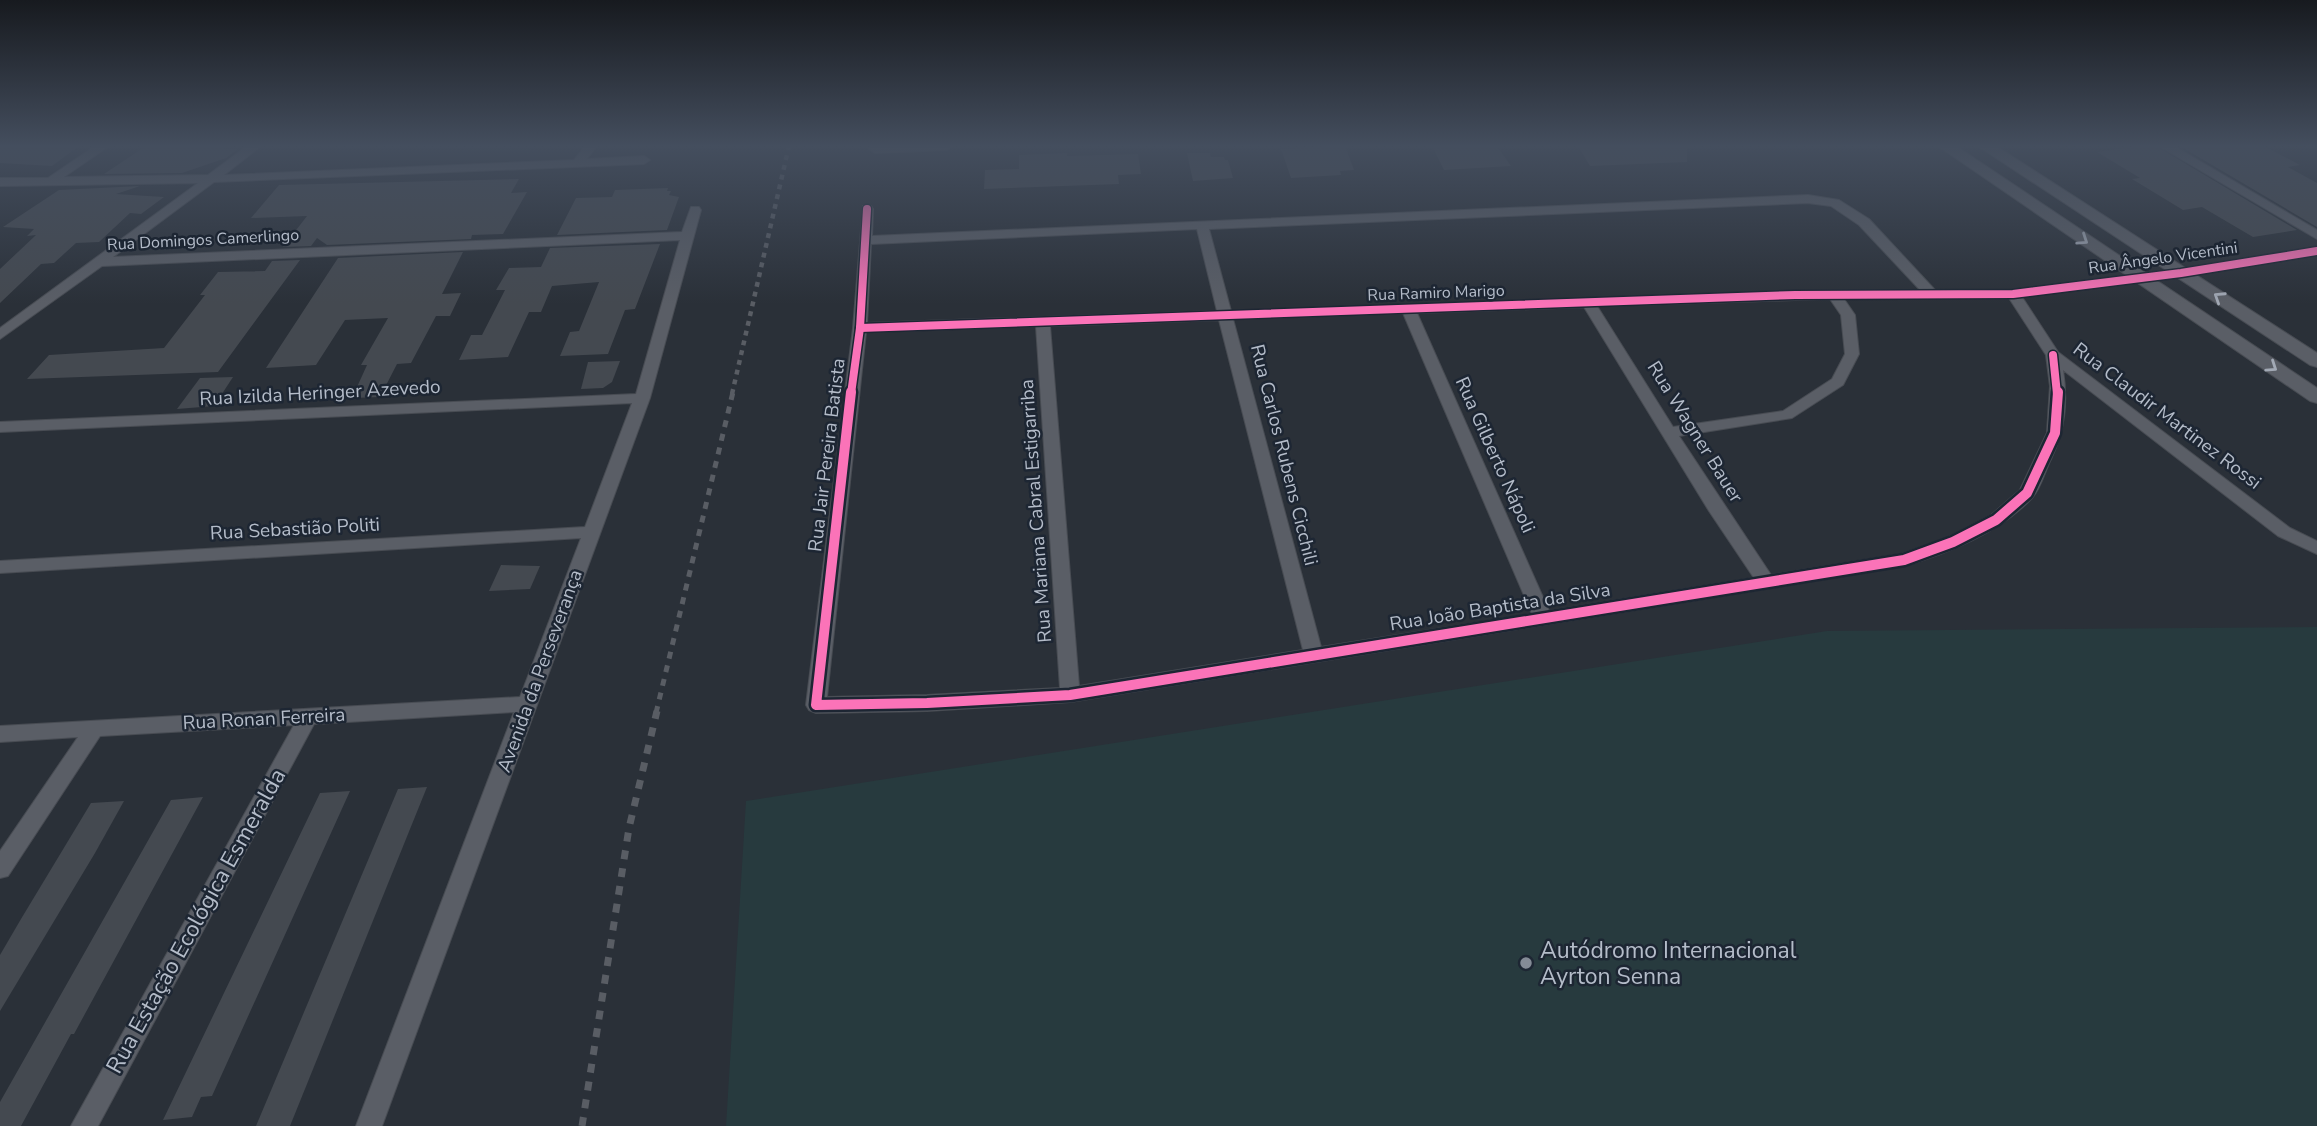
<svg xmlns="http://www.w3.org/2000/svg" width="2317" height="1126" font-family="'Nunito Sans',sans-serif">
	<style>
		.green { fill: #273a3e }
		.building { fill: #444950 }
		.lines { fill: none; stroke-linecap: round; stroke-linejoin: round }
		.minor-casing { stroke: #484c53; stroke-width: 2 }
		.tertiary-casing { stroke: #484c53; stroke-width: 2 }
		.minor { fill: #5a5e66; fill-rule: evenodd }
		.tertiary { fill: #5a5e66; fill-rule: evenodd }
		.rail-far2 { stroke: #595d64; stroke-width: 4.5; stroke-dasharray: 5 5; stroke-linecap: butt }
		.rail-far1 { stroke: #595d64; stroke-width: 5; stroke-dasharray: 7 7; stroke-linecap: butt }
		.rail { stroke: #595d64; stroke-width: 7; stroke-dasharray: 9 9; stroke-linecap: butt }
		.cycleway-far1-casing { stroke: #1d2633; stroke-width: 11 }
		.cycleway-casing { stroke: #1d2633; stroke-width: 15 }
		.cycleway-far1 { stroke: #fb73b8; stroke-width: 8 }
		.cycleway { stroke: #fb73b8; stroke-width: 10 }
		.oneway { stroke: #a2a9b5 }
		.poi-dot { fill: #848b96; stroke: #1d2633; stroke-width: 2.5 }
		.labels { text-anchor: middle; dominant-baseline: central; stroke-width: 5; stroke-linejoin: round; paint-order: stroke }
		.far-street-label { font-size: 16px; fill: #b4bcc9; stroke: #1d2633 }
		.street-label { font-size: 19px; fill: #b4bcc9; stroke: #1d2633 }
		.near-street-label { font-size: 23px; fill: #b4bcc9; stroke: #1d2633 }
		.near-poi-label { font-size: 23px; fill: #b4bcc9; stroke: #1d2633; text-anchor: start }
	</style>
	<rect width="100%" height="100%" fill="#2a3038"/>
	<g class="green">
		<polygon points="388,146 535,146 529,153"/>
		<polygon points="2317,627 2317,1126 726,1126 746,801 1827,631"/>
	</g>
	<g class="building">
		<polygon points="0,146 79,146 52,166 0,163"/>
		<polygon points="146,146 227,146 224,149 238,149 226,158 182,173 104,174"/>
		<polygon points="1330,146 1345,146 1354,170 1340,171 1341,175 1291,178 1281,149"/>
		<polygon points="1432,146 1497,146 1511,166 1444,170"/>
		<polygon points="1578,146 1687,146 1687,162 1590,166"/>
		<polygon points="2137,146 2156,146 2297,230 2253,237 2202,207 2183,210 2132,179 2140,178 2097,152"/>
		<polygon points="2180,146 2264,146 2300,165 2288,167 2317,183 2317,227"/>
		<polygon points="1067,153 1067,156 1138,154 1141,174 1118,175 1119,184 984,189 985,170 1019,169 1019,155"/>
		<polygon points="1187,153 1210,153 1211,157 1224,157 1225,160 1228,160 1233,178 1193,181"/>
		<polygon points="519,179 511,193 527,192 503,234 472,235 471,239 327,245 317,238 311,246 283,247 307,216 251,218 279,185"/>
		<polygon points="140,186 116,194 164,197 141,214 130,213 99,242 76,243 54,263 41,264 0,303 0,269 36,235 27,236 34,229 3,227 59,190"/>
		<polygon points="668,188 667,191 671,191 669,195 679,197 667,230 557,235 576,198 612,197 615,190"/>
		<polygon points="660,244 635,309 625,310 608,354 560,356 570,332 579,331 599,282 552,286 541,312 529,312 508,357 459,360 471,335 482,335 505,290 496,290 509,268 541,267 550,248"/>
		<polygon points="463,252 442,294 461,293 450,316 436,316 411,363 397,364 380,397 352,398 367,365 361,365 388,318 345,320 316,365 266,368 338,258"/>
		<polygon points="300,260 218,372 27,379 49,355 164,348 205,295 200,295 218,272 265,271 272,261"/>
		<polygon points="620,361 612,382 603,388 581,389 588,362"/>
		<polygon points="233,377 214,406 177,409 200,378"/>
		<polygon points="501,565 540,566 530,589 489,591"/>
		<polygon points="427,787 290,1126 256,1126 398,789"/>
		<polygon points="350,791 212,1096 201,1097 192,1117 163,1120 320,793"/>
		<polygon points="203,797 74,1034 71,1034 21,1126 0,1126 0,1102 171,800"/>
		<polygon points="124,801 95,853 0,1011 0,955 21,919 91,803"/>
	</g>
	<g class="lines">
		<g class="minor-casing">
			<g id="minor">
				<polygon points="95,146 109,146 64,177 208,175 247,146 261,146 224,175 574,160 585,146 597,146 587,159 644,156 650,160 644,164 214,182 113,257 682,232 691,207 699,207 701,210 650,398 382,1126 356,1126 514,712 314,724 98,1126 71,1126 294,725 100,736 8,876 0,878 0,851 78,737 0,742 0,726 520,697 581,538 0,573 0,561 585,527 632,403 0,432 0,422 636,394 680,240 102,266 0,339 0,328 198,183 0,186 0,178 48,178"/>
				<polygon points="953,146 947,150 875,153 869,149 871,146"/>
				<polygon points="2159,146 2174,146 2317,230 2317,239"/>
				<path d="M 1808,195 L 1839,200 L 1869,219 L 1935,290 L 2013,290 L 2181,269 L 2317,247 L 2317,255 L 2181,277 L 2022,297 L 2058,352 L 2290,528 L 2317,541 L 2317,554 L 2278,536 L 2063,370 C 2068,402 2065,429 2051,459 C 2045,471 2041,488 2032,498 C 1999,533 1949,553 1904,566 L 1070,702 L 927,711 L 816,713 L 809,710 L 806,705 L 853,328 L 863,206 L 871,206 L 873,209 L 872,236 ZM 1808,203 L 1831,206 L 1859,225 L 1920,290 L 1795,291 L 1231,311 L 1209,229 ZM 1197,229 L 1217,311 L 867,323 L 871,244 ZM 2009,298 L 2046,355 L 2050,386 L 2047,433 L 2020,490 L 1990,516 L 1947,538 L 1902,554 L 1771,575 L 1679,436 L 1792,418 L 1843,385 L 1859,354 L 1855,315 L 1844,299 ZM 1830,299 L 1841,315 L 1845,354 L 1832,379 L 1783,411 L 1673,427 L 1597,306 ZM 1584,307 L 1709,511 L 1754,578 L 1549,611 L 1417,313 ZM 1403,313 L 1532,614 L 1321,647 L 1233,319 ZM 1219,320 L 1303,650 L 1079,686 L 1050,326 ZM 1036,326 L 1060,688 L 927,695 L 827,697 L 866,332 Z"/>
			</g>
		</g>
		<g class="tertiary-casing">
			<g id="tertiary">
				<polygon points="1938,146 1956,146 2317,388 2317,403 2310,401"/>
				<polygon points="1978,146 1996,146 2317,353 2317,367 2310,365"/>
			</g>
		</g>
		<use href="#minor" class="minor"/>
		<use href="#tertiary" class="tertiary"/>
		<polyline class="rail-far2" points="732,394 789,146"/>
		<polyline class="rail-far1" points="656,713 733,392"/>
		<polyline class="rail" points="582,1126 629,828 657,711"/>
		<g class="cycleway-far1-casing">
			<g id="cycleway-far1">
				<polyline points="860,328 1795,295 2013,294 2181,273 2317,251"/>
				<polyline points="2053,355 2057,394"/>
				<polyline points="851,394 860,328 867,209"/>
			</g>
		</g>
		<g class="cycleway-casing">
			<polyline id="cycleway" points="851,392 816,705 927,703 1070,695 1904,560 1953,542 1996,520 2027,493 2055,433 2058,392"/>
		</g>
		<use href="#cycleway-far1" class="cycleway-far1"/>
		<use href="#cycleway" class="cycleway"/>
	</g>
	<defs><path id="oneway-chevron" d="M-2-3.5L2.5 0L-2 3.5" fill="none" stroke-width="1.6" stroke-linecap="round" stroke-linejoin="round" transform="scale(1.75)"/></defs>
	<g class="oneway">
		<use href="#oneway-chevron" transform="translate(2083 240) rotate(34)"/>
		<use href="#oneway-chevron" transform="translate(2219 297) rotate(-147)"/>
		<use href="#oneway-chevron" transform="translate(2272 367) rotate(34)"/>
	</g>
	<linearGradient id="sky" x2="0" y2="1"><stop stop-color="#171a1f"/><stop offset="0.48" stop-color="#444e5e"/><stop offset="1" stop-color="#444e5e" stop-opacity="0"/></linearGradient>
	<rect width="2317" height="304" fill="url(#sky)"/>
	<circle class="poi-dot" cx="1526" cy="963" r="7"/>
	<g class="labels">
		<g class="far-street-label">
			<text transform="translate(203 240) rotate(-3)">Rua Domingos Camerlingo</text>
			<text transform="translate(2163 258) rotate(-8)">Rua Ângelo Vicentini</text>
			<text transform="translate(1436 293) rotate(-2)">Rua Ramiro Marigo</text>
		</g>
		<g class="street-label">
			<text transform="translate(320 393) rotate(-3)">Rua Izilda Heringer Azevedo</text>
			<text transform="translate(2167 416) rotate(37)">Rua Claudir Martinez Rossi</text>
			<text transform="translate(1695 432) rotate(58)">Rua Wagner Bauer</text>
			<text transform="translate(827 455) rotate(-83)">Rua Jair Pereira Batista</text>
			<text transform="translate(1284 455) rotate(76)">Rua Carlos Rubens Cicchili</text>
			<text transform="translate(1495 455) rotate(66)">Rua Gilberto Nápoli</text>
			<text transform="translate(1036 511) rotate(-94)">Rua Mariana Cabral Estigarriba</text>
			<text transform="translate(295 529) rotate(-3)">Rua Sebastião Politi</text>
			<text transform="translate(1500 607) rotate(-9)">Rua João Baptista da Silva</text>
			<text transform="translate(540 671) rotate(-70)">Avenida da Perseverança</text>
			<text transform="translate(264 719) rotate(-3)">Rua Ronan Ferreira</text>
		</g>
		<g class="near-street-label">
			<text transform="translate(196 921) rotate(-61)">Rua Estação Ecológica Esmeralda</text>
		</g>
		<g class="near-poi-label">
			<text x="1540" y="950">Autódromo Internacional<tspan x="1540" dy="26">Ayrton Senna</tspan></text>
		</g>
	</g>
</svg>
